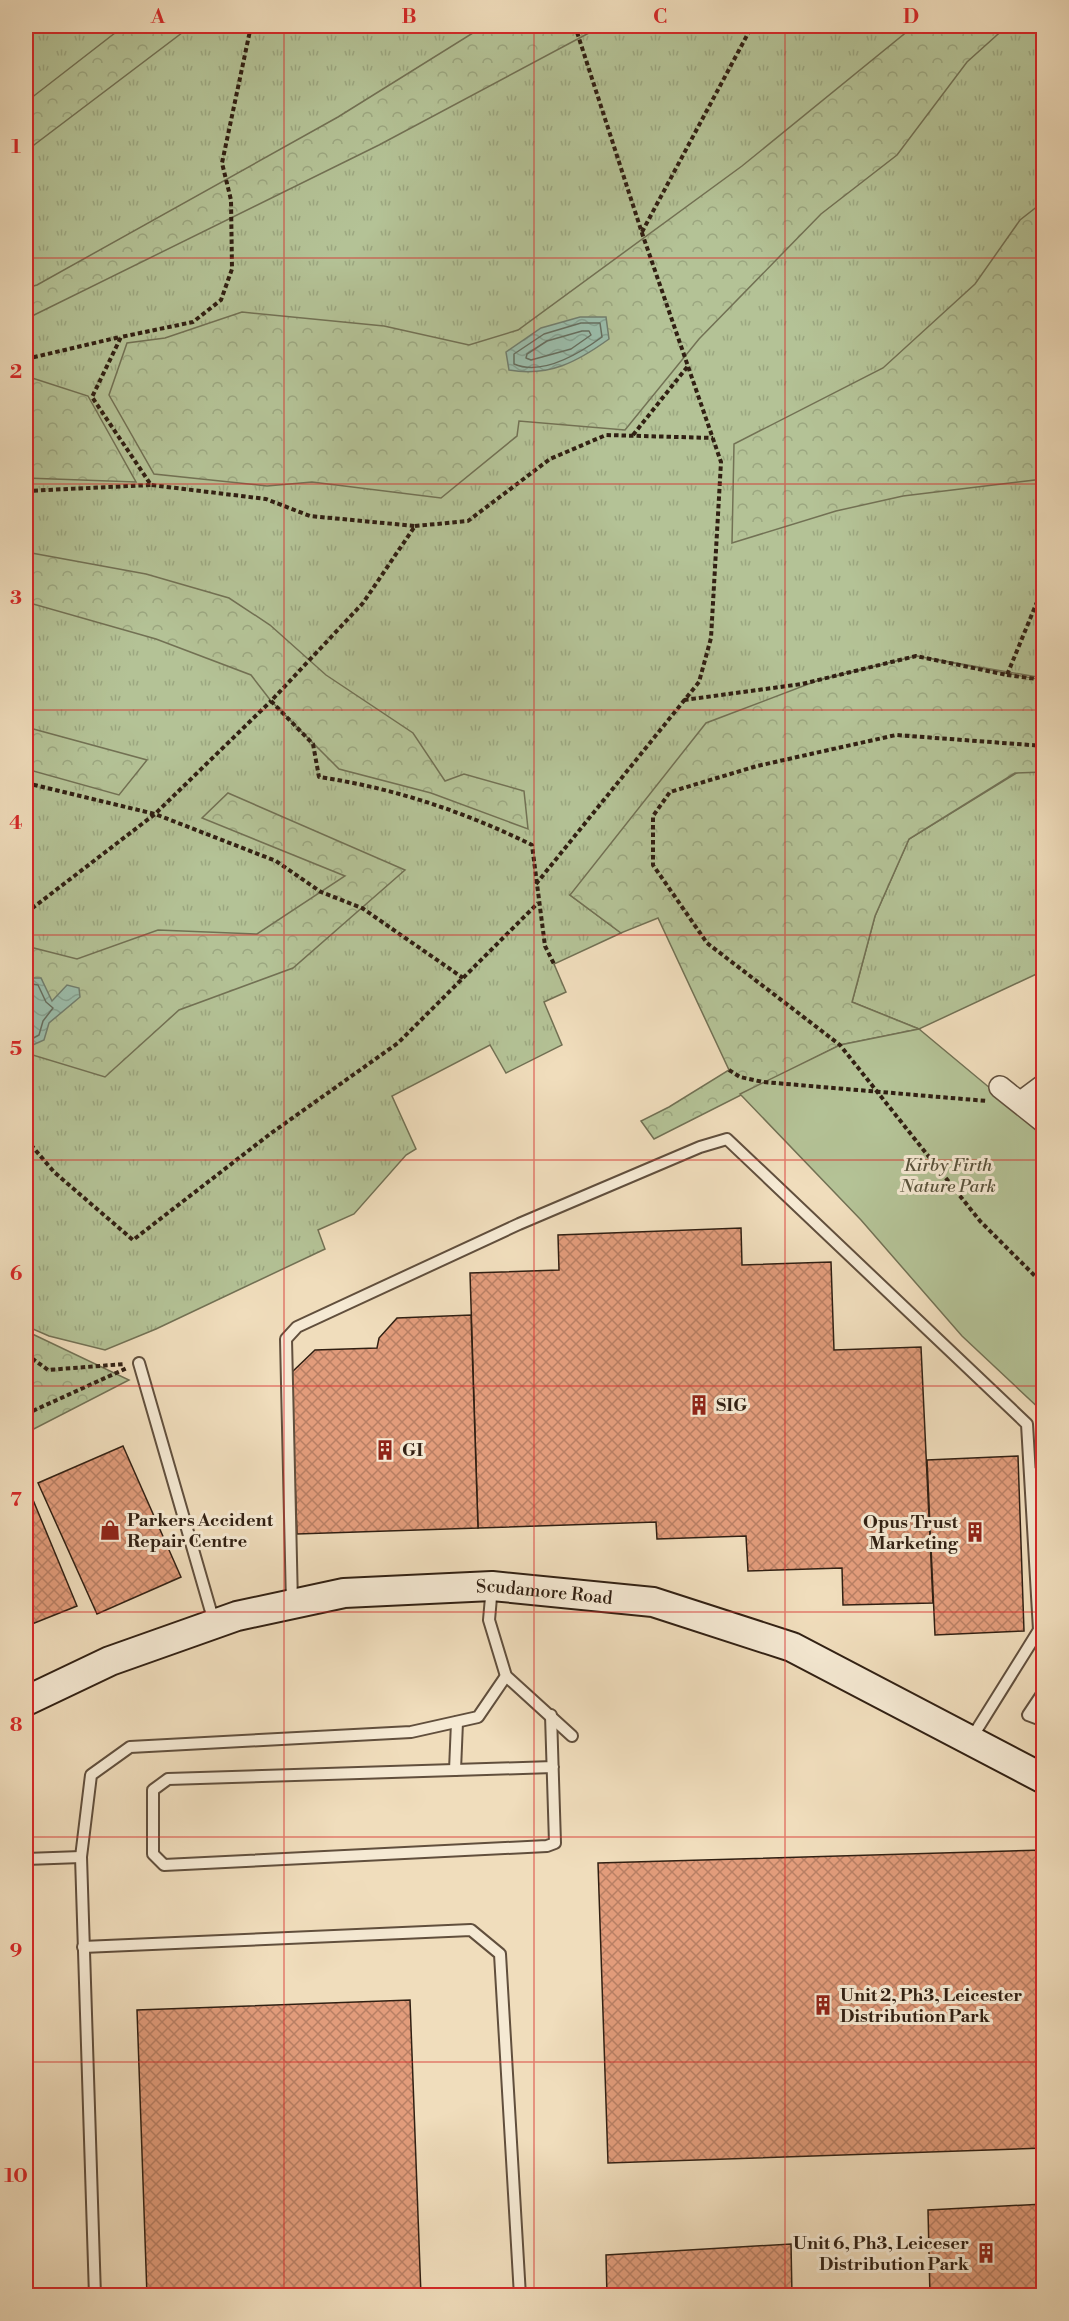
<svg xmlns="http://www.w3.org/2000/svg" width="1069" height="2321" font-family="'Libre Bodoni',serif">
	<style>
		.grass { fill: url(#grass-tufts); stroke: #727154; stroke-width: 1.5 }
		.forest { fill: url(#forest-crowns); stroke: #727154; stroke-width: 1.5 }
		.park { fill: #b4c296; stroke: #727154; stroke-width: 1.5 }
		.water { fill: url(#water-waves); stroke: #717e6e; stroke-width: 1.5 }
		.lines { fill: none; stroke-linecap: round; stroke-linejoin: round }
		.shore { stroke: #666e5f; stroke-width: 1.5 }
		.building { fill: url(#building-cross-hatch); stroke: #312013; stroke-width: 1.5 }
		.lane-casing { stroke: #614f3d; stroke-width: 14 }
		.street-casing { stroke: #614f3d; stroke-width: 24 }
		.secondary-casing { stroke: #312013; stroke-width: 32 }
		.path { stroke: #312013; stroke-width: 4; stroke-dasharray: 4.5 3; stroke-linecap: butt }
		.lane { stroke: #f5e9d3; stroke-width: 10 }
		.street { stroke: #f5e9d3; stroke-width: 21 }
		.secondary { stroke: #f5e9d3; stroke-width: 28 }
		.grid { fill: none; stroke: #d62828; stroke-width: 1.5; stroke-opacity: 0.55 }
		.labels { text-anchor: middle; dominant-baseline: central; stroke-width: 6; stroke-linejoin: round; paint-order: stroke }
		.park-label { font-size: 18px; font-style: italic; fill: #58513a; stroke: #f5e9d3 }
		.poi-label { font-size: 18px; font-weight: bold; fill: #312013; stroke: #f5e9d3; text-anchor: start }
		.street-label { font-size: 18px; fill: #312013; stroke: #f5e9d3 }
		.neatline { fill: none; stroke: #d62828; stroke-width: 2 }
		.grid-label { font-size: 20px; text-anchor: middle; font-weight: bold; fill: #d62828 }
	</style>
	<defs>
		<pattern id="grass-tufts" width="24" height="20" patternUnits="userSpaceOnUse" patternTransform="scale(1.5)"><rect width="24" height="20" fill="#b4c296"/><path d="M3 7l-1-3M5 7V3M7 7l1-3M15 17l-1-3M17 17v-4M19 17l1-3" fill="none" stroke="#9ba680"/></pattern>
		<pattern id="forest-crowns" width="20" height="18" patternUnits="userSpaceOnUse" patternTransform="scale(1.5)"><rect width="20" height="18" fill="#b4c296"/><path d="M2 6a3 3 0 1 1 6 0M12 15a3 3 0 1 1 6 0" fill="none" stroke="#9ba680"/></pattern>
		<pattern id="water-waves" width="16" height="10" patternUnits="userSpaceOnUse" patternTransform="scale(1.5)"><rect width="16" height="10" fill="#9bbdab"/><path d="M0 5q4-4 8 0t8 0" fill="none" stroke="#86a292"/></pattern>
		<pattern id="building-cross-hatch" width="8" height="8" patternUnits="userSpaceOnUse" patternTransform="scale(1.5)"><rect width="8" height="8" fill="#e29c7b"/><path d="M0 0l8 8M0 8l8-8" fill="none" stroke="#b87f64"/></pattern>
	</defs>
	<rect width="100%" height="100%" fill="#f0ddbc"/>
	<filter id="stains"><feTurbulence type="fractalNoise" baseFrequency=".00333" numOctaves="4"/><feColorMatrix values="0 0 0 0 .2 0 0 0 0 .09 0 0 0 0 .02 0 0 0 .5 -.17"/></filter>
	<radialGradient id="worn" r=".72"><stop offset=".6" stop-color="#630" stop-opacity="0"/><stop offset="1" stop-color="#630" stop-opacity=".3"/></radialGradient>
	<g class="grass">
		<polygon points="26,26 1043,26 1043,678 916,656 570,895 621,933 554,964 566,992 544,1002 562,1045 506,1073 490,1045 392,1096 416,1149 406,1155 354,1214 318,1230 325,1249 156,1329 105,1350 49,1336 26,1326"/>
		<polygon points="1043,770 1043,971 919,1029 852,1002 875,916 909,839 1020,771"/>
	</g>
	<g class="forest">
		<polygon points="124,26 191,26 26,151 26,102"/>
		<polygon points="484,26 602,26 379,145 26,319 26,288 37,285 338,117"/>
		<polygon points="914,26 1007,26 967,62 897,155 821,214 699,339 625,430 519,421 517,436 441,498 312,482 267,486 154,474 109,395 127,343 165,338 242,312 384,326 469,345 518,330 742,166"/>
		<polygon points="1043,202 1043,479 903,496 836,511 732,543 734,444 883,368 975,284 1020,220"/>
		<polygon points="26,376 88,396 136,482 26,478"/>
		<polygon points="26,552 146,574 229,598 270,625 326,675 413,733 445,781 464,774 524,791 528,829 431,793 339,769 271,701 251,675 156,639 26,602"/>
		<polygon points="916,656 1043,680 1043,772 1015,773 909,839 875,916 852,1002 919,1029 840,1045 654,1139 641,1121 669,1107 729,1070 658,918 621,933 570,895 706,723 819,680"/>
		<polygon points="26,727 147,760 119,795 26,769"/>
		<polygon points="228,793 405,870 293,968 179,1010 105,1077 26,1053 26,946 77,959 158,930 257,934 345,876 202,818"/>
		<polygon points="26,1331 129,1380 26,1433 26,1383 30,1380 26,1376"/>
	</g>
	<polygon class="park" points="919,1029 1044,1133 1043,1412 962,1336 861,1220 740,1094 840,1045"/>
	<g class="water">
		<path d="M 580,317 L 606,317 L 609,339 C 577,362 549,377 509,370 L 506,352 L 541,328 Z"/>
		<polygon points="26,978 41,978 52,1001 67,985 79,988 80,997 49,1023 44,1040 26,1048"/>
	</g>
	<g class="lines">
		<g class="shore">
			<path d="M 581,323 L 600,323 L 602,337 C 580,353 542,376 514,364 L 514,354 L 544,334 Z"/>
			<polygon points="582,331 589,331 591,335 571,349 531,360 526,358 527,354 547,341"/>
			<polyline points="26,983 38,985 46,1002 53,1008 43,1021 39,1035 26,1042"/>
		</g>
	</g>
	<g class="building">
		<polygon points="741,1228 742,1265 831,1262 834,1350 921,1347 933,1603 843,1605 842,1568 748,1571 746,1536 657,1539 656,1522 478,1528 470,1273 559,1270 558,1235"/>
		<polygon points="471,1315 478,1528 297,1534 291,1373 315,1350 377,1348 379,1338 397,1318"/>
		<polygon points="123,1446 181,1577 97,1614 38,1483"/>
		<polygon points="1018,1456 1024,1631 935,1635 927,1460"/>
		<polygon points="26,1483 77,1606 32,1624 26,1609"/>
		<polygon points="1044,1850 1044,2148 608,2163 598,1863"/>
		<polygon points="410,2000 421,2296 147,2296 137,2010"/>
		<polygon points="1044,2204 1044,2296 930,2296 928,2210"/>
		<polygon points="791,2244 792,2296 607,2296 606,2255"/>
	</g>
	<g class="lines">
		<g class="lane-casing">
			<g id="lane">
				<polyline points="139,1363 214,1622"/>
				<polyline points="1030,1471 1044,1483"/>
				<polyline points="492,1586 489,1620 506,1676 572,1736"/>
				<polyline points="292,1604 286,1339 297,1327 519,1224 700,1147 727,1139 1027,1424 1039,1630 971,1739"/>
				<polyline points="1044,1691 1028,1715 1044,1721"/>
				<polyline points="551,1715 555,1843 547,1846 164,1865 153,1854 153,1790 168,1779 553,1767"/>
				<polyline points="455,1770 457,1722"/>
				<polyline points="26,1859 81,1857"/>
				<polyline points="83,1947 471,1930 500,1954 520,2296"/>
				<polyline points="95,2296 81,1857 91,1775 130,1747 411,1732 478,1717 506,1676"/>
			</g>
		</g>
		<g class="street-casing">
			<g id="street">
				<polyline points="1000,1087 1044,1122"/>
				<polyline points="1021,1102 1044,1085"/>
			</g>
		</g>
		<g class="secondary-casing">
			<g id="secondary">
				<path id="s1" d="M 26,1701 L 110,1661 L 237,1616 L 344,1593 L 492,1586 L 653,1602 L 792,1647 L 1044,1779"/>
			</g>
		</g>
		<g class="path">
			<path d="M 251,26 L 222,163 L 231,200 L 232,269 L 221,300 L 193,322 L 121,337 L 92,397 L 151,485 L 266,499 L 310,516 L 415,526 L 363,603 L 271,701 L 313,744 L 319,777 C 394,788 465,812 532,845 L 545,946 L 554,964"/>
			<polyline points="642,232 752,26"/>
			<polyline points="26,359 120,337"/>
			<polyline points="633,435 688,366"/>
			<polyline points="26,491 151,485"/>
			<polyline points="415,526 468,521 550,459 606,435 713,438"/>
			<polyline points="1007,675 1044,680"/>
			<polyline points="684,700 802,684 916,656 1007,675 1044,585"/>
			<polyline points="1044,746 896,735 757,766 670,792 653,816 653,865 707,943 840,1045 980,1221 1044,1285"/>
			<polyline points="26,783 155,814 271,701"/>
			<polyline points="536,884 699,682 711,638 721,462 642,233 575,26"/>
			<polyline points="26,913 155,814 276,861 321,892 362,908 463,978"/>
			<polyline points="729,1070 740,1077 763,1082 987,1101"/>
			<polyline points="26,1139 54,1172 133,1240 270,1134 398,1043 538,903"/>
			<polyline points="26,1354 48,1370 125,1364"/>
			<polyline points="26,1414 127,1368"/>
		</g>
		<use href="#lane" class="lane"/>
		<use href="#street" class="street"/>
		<use href="#secondary" class="secondary"/>
	</g>
	<path class="grid" d="M 284,26 L 284,2296M 534,26 L 534,2296M 785,26 L 785,2296M 26,258 L 1044,258M 26,484 L 1044,484M 26,710 L 1044,710M 26,935 L 1044,935M 26,1160 L 1044,1160M 26,1386 L 1044,1386M 26,1612 L 1044,1612M 26,1837 L 1044,1837M 26,2062 L 1044,2062"/>
	<defs>
		<g id="building-bare" transform="scale(1.62)"><path d="M-4-6H4V6H1V3H-1V6H-4ZM-2.5-4.3h1.7v1.8h-1.7ZM.8-4.3h1.7v1.8H.8ZM-2.5-1h1.7V.8h-1.7ZM.8-1h1.7V.8H.8Z" fill="#8f2418" stroke="#f5e9d3" stroke-width="2.5" paint-order="stroke"/></g>
		<g id="shop-bare" transform="scale(1.62)"><path d="M-5-2.5h2.3a2.7 3.5 0 0 1 5.4 0H5L5.5 6h-11ZM-1.5-2.5h3a1.5 2.3 0 0 0-3 0Z" fill="#8f2418" stroke="#f5e9d3" stroke-width="2.5" paint-order="stroke"/></g>
	</defs>
	<g fill-rule="evenodd">
		<use href="#building-bare" x="699" y="1405"/>
		<use href="#building-bare" x="385" y="1450"/>
		<use href="#shop-bare" x="110" y="1530"/>
		<use href="#building-bare" x="975" y="1532"/>
		<use href="#building-bare" x="823" y="2005"/>
		<use href="#building-bare" x="986" y="2253"/>
	</g>
	<g class="labels">
		<g class="park-label">
			<text x="948" y="1165">Kirby Firth<tspan x="948" dy="21">Nature Park</tspan></text>
		</g>
		<g class="poi-label">
			<text x="716" y="1405">SIG</text>
			<text x="402" y="1450">GI</text>
			<text x="127" y="1520">Parkers Accident<tspan x="127" dy="21">Repair Centre</tspan></text>
			<text x="958" y="1522" text-anchor="end">Opus Trust<tspan x="958" dy="21">Marketing</tspan></text>
			<text x="840" y="1995">Unit 2, Ph3, Leicester<tspan x="840" dy="21">Distribution Park</tspan></text>
			<text x="969" y="2243" text-anchor="end">Unit 6, Ph3, Leiceser<tspan x="969" dy="21">Distribution Park</tspan></text>
		</g>
		<g class="street-label">
			<text stroke="none"><textPath href="#s1" startOffset="538">Scudamore Road</textPath></text>
		</g>
	</g>
	<rect width="1069" height="2321" fill="none" stroke="#f0ddbc" stroke-width="66"/>
	<rect x="33" y="33" width="1003" height="2255" class="neatline"/>
	<g class="grid-label">
		<text x="158" y="23">A</text>
		<text x="409" y="23">B</text>
		<text x="660" y="23">C</text>
		<text x="911" y="23">D</text>
		<text x="16" y="153">1</text>
		<text x="16" y="378">2</text>
		<text x="16" y="604">3</text>
		<text x="16" y="829">4</text>
		<text x="16" y="1055">5</text>
		<text x="16" y="1280">6</text>
		<text x="16" y="1506">7</text>
		<text x="16" y="1731">8</text>
		<text x="16" y="1957">9</text>
		<text x="16" y="2182">10</text>
	</g>
	<rect width="100%" height="100%" filter="url(#stains)"/>
	<rect width="100%" height="100%" fill="url(#worn)"/>
</svg>
